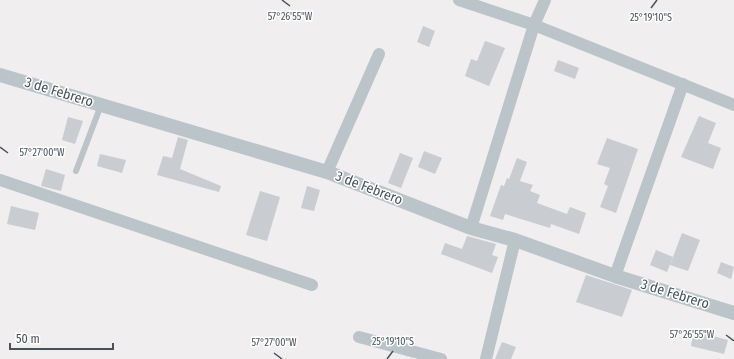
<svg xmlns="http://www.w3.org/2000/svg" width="734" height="359" font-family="'Fira Sans Condensed',sans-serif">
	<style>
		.building { fill: #c9ccd0 }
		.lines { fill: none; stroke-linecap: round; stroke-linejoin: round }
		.service { stroke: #bbc4c9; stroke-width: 6 }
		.minor { stroke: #bbc4c9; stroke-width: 12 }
		.tertiary { stroke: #bbc4c9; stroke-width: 14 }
		.ticks { fill: none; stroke: #485359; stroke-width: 1.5 }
		.labels { text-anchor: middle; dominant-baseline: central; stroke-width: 3; stroke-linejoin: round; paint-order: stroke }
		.street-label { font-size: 14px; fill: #485359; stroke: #fff }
		.ticks-label { font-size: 10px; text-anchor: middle; fill: #485359; stroke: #fff; stroke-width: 3; stroke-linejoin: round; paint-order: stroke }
	</style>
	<rect width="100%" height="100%" fill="#f0eeee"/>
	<g class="building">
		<polygon points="423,26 435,31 429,47 417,42"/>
		<polygon points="485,41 505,48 489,86 465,76 471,59 477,61"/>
		<polygon points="558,60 579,68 575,79 554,71"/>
		<polygon points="699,116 716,123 708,143 721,148 713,169 681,157"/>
		<polygon points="68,117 83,121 75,144 62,140"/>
		<polygon points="178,137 188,140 180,169 221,186 219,192 157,175 163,156 172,158"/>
		<polygon points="607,138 638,149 616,213 600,207 608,186 604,184 610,168 597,164"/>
		<polygon points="424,151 442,158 435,174 418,167"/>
		<polygon points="400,153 413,158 401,188 388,183"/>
		<polygon points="100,154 126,160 122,173 97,166"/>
		<polygon points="517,158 527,162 520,181 533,185 530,191 540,195 537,203 567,214 570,207 586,213 579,234 551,224 550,228 505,214 503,220 490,216 501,185 504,186 507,178 509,179"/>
		<polygon points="46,169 65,175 61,191 41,186"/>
		<polygon points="307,186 320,190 314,211 301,208"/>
		<polygon points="260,191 280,197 267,241 246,235"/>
		<polygon points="11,206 39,213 35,230 7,224"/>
		<polygon points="682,233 700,240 688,271 670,265"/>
		<polygon points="467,236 496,244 492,255 498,257 492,273 441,254 445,243 462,249"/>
		<polygon points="656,250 673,257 667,272 650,265"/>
		<polygon points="721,262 734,267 731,279 717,273"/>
		<polygon points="586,275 632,290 622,317 576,302"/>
		<polygon points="694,331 728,340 724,354 691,346"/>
		<polygon points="502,342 516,347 511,359 495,359"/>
	</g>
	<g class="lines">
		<polyline class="service" points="76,171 101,105"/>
		<g class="minor">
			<polyline points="459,0 534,25 734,105"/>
			<polyline points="327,172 379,54"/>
			<polyline points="0,180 312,285"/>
			<polyline points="471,228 534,25 545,0"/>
			<polyline points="615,276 683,84"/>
			<polyline points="359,337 441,359"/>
			<polyline points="486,359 515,240"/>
		</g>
		<polyline class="tertiary" points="0,75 327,172 471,228 515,240 615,276 734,313"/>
	</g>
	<path class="ticks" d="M 282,0 L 290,6M 651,8 L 657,0M 0,147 L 8,153M 726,335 L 734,341M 274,353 L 282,359M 387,359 L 393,351"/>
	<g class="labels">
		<g class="street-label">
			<text transform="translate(59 92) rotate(17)">3 de Febrero</text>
			<text transform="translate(369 188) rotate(21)">3 de Febrero</text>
			<text transform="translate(675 294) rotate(17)">3 de Febrero</text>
		</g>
	</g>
	<g class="ticks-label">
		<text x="290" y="20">57°26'55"W</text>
		<text x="651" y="21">25°19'10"S</text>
		<text x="42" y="156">57°27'00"W</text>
		<text x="692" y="338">57°26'55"W</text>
		<text x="393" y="345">25°19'10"S</text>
		<text x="274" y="346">57°27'00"W</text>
	</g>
	<path d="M10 343v6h103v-6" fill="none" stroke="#485359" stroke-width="2"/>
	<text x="16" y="343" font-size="12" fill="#485359" stroke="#ffffff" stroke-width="3" paint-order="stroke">50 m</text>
</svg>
